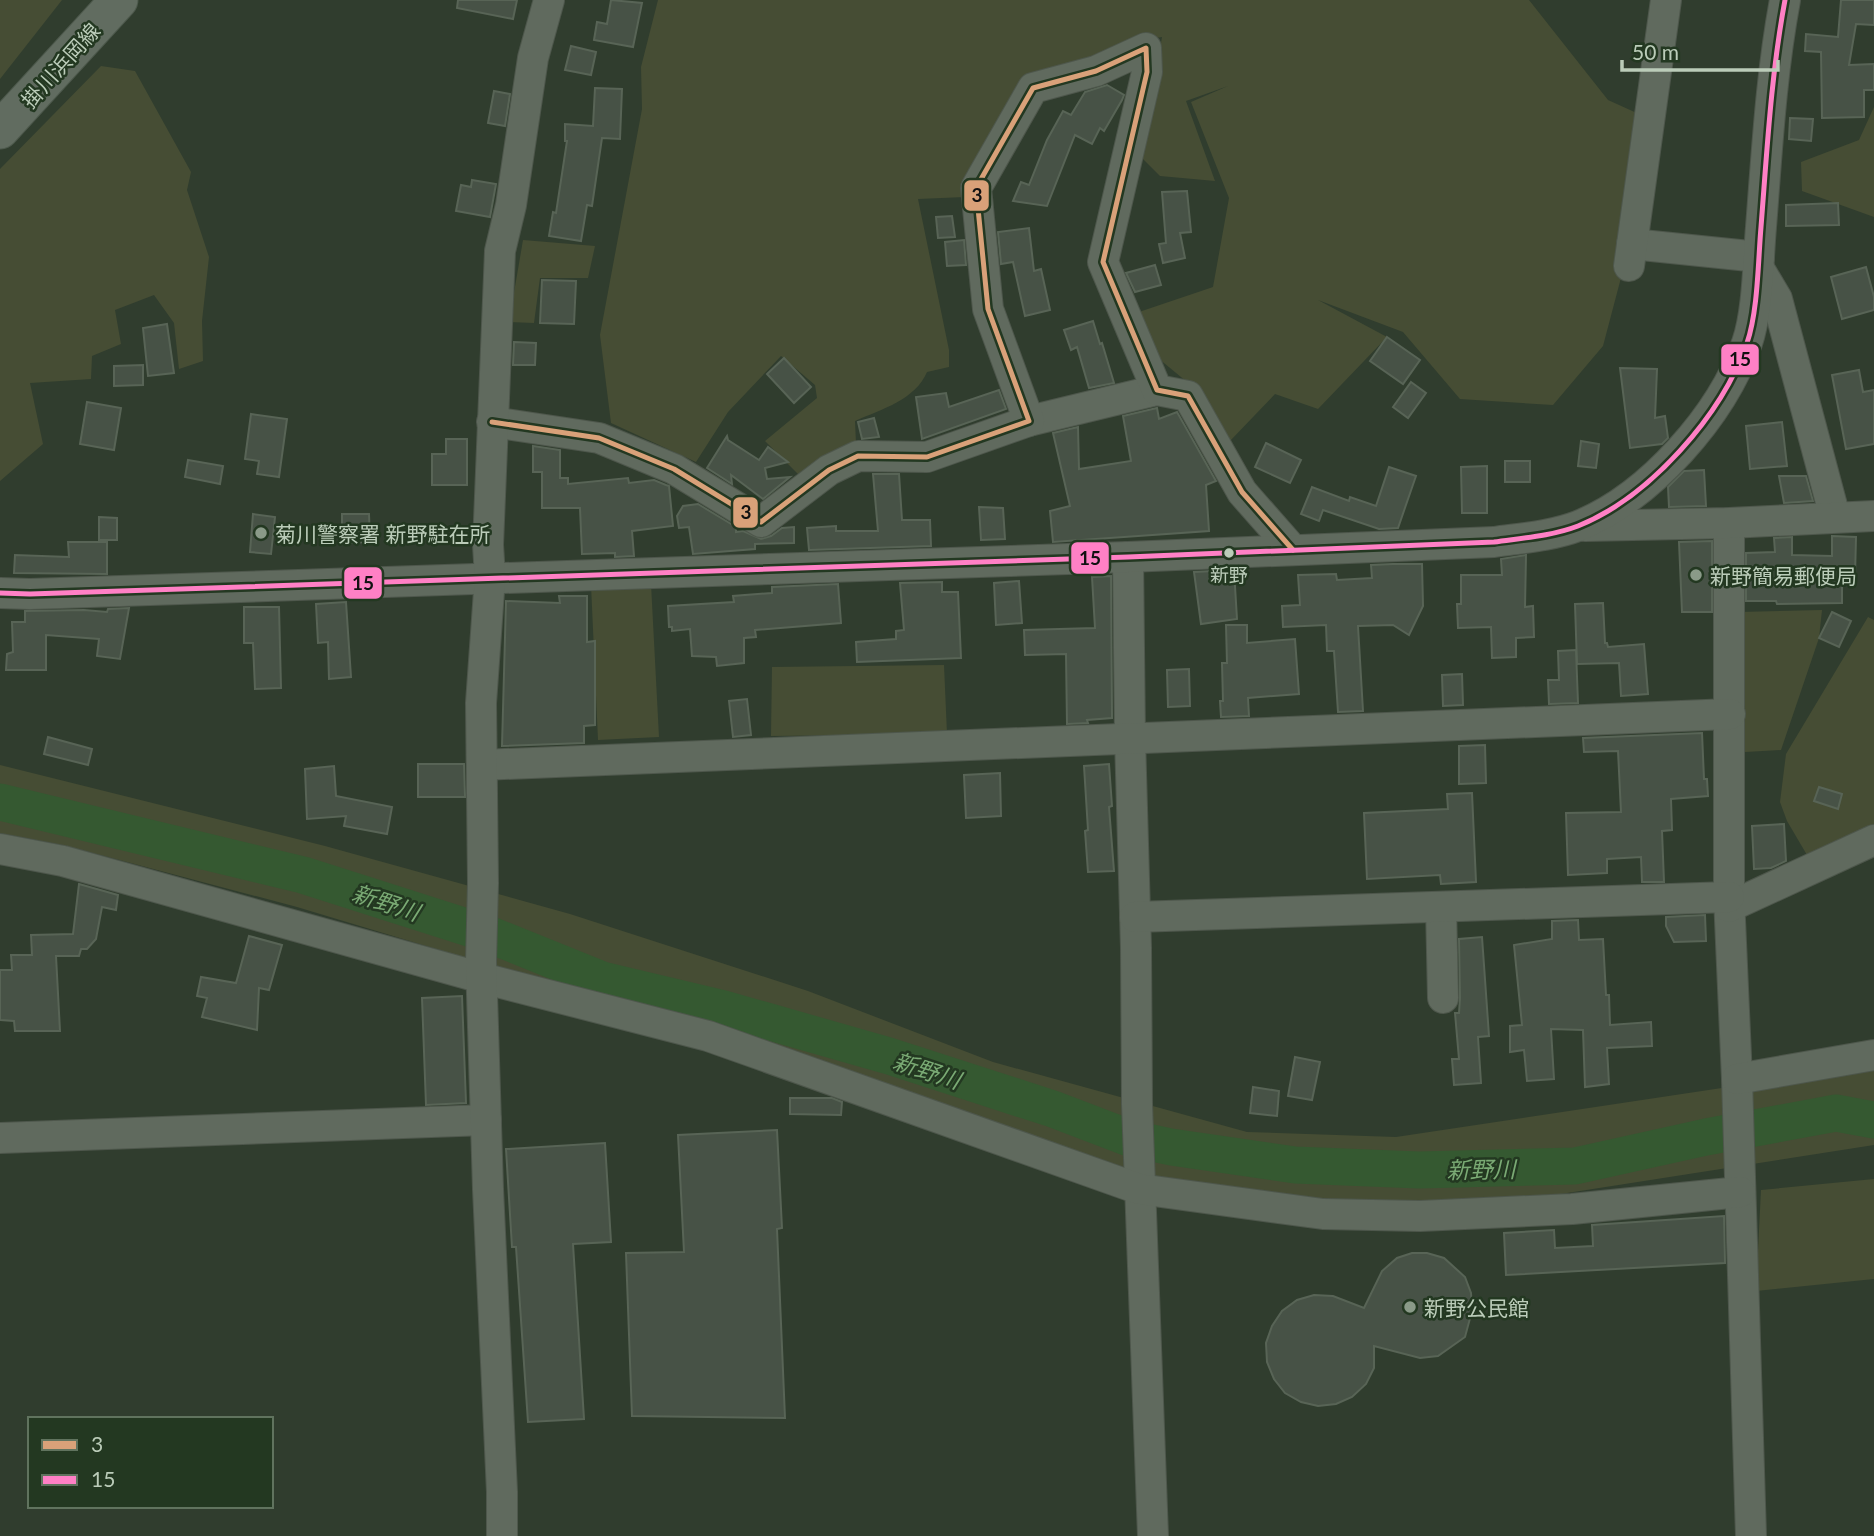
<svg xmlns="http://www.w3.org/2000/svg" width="1874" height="1536" font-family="Lato,'Noto Sans JP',sans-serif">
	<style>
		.green { fill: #464d34 }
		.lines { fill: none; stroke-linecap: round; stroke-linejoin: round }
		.river { stroke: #355931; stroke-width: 37 }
		.building { fill: #475246; stroke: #586456; stroke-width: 2 }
		.minor-casing { stroke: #4e574c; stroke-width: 32 }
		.major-casing { stroke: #4d594c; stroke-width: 39 }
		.minor { stroke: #606a5e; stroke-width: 30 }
		.major { stroke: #616c60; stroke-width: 37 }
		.bus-1-casing { stroke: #233821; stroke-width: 10 }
		.bus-2-casing { stroke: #233821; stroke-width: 10 }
		.bus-1 { stroke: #d9a179; stroke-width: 5 }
		.bus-2 { stroke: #ff80c5; stroke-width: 5 }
		.poi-dot { fill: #8a9a88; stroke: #233821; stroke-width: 2.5 }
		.bus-dot { fill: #bbccb9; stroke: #233821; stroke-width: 2.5 }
		.labels { text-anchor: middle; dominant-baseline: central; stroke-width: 5; stroke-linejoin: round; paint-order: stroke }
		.bus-label { font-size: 19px; fill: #bbccb9; stroke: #233821 }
		.street-label { font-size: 21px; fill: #bbccb9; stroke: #233821 }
		.poi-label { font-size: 21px; fill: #bbccb9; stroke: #233821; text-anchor: start }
		.water-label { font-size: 23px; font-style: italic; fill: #7aaa74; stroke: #233821 }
		.line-badge { stroke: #233821; stroke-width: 2.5 }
		.pale-badge-label { font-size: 19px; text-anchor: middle; font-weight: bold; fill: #111 }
	</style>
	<rect width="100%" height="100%" fill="#303d2e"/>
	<g class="green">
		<polygon points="0,0 62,0 0,79"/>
		<path d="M 658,0 L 1529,0 L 1608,100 L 1650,119 L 1622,274 L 1603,346 L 1553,405 L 1460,399 L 1403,332 L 1318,300 L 1387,337 L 1318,409 L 1275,394 L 1230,441 L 1198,391 L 1153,354 L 1139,312 L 1213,287 L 1229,198 L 1191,102 L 1228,86 L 1186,101 L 1215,181 L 1160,176 L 1141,157 L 1162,37 L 1122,44 L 1035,87 L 965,197 L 918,199 L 949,350 L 949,367 L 927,372 C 915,400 882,409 855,421 L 856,443 L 807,483 L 765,441 L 817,398 L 815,385 L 781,356 L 728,412 L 696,462 L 611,423 L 600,335 L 642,109 L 641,67 Z"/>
		<polygon points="101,66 135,71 191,172 187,190 209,257 202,321 203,361 179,369 174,323 154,295 115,310 121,344 92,356 91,379 30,383 43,444 0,481 0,169"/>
		<polygon points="1874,107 1874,217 1802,191 1801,162 1859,140"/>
		<polygon points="523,240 595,246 588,278 540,278 534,323 509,322"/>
		<polygon points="651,584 659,737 598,740 591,585"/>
		<polygon points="1822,610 1819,638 1781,750 1745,752 1739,612"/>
		<path d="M 1868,617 L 1874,620 L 1874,828 C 1853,837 1826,843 1807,855 L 1787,821 L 1780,802 L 1786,754 Z"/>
		<polygon points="944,665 947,734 771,736 772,667"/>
		<polygon points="0,765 325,846 570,914 808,991 993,1062 1247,1132 1396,1137 1874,1065 1874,1145 1420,1216 1196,1196 619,1004 297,907 63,845 0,833"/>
		<polygon points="1874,1179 1874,1279 1756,1291 1761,1190"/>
	</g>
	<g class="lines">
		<polyline class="river" points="0,802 303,875 488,934 602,980 724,1009 889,1056 1053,1109 1129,1138 1171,1147 1295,1165 1419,1170 1575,1166 1706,1137 1836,1113 1874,1120"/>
	</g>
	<g class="building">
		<polygon points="458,0 517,0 513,19 457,8"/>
		<polygon points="611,0 642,3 633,47 594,40 597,22 607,24"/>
		<polygon points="1841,0 1874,0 1874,25 1856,24 1849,65 1874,64 1874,90 1864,90 1864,117 1822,118 1821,52 1805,51 1806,34 1838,37"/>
		<polygon points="571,46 596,52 591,75 565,70"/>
		<polygon points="1107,85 1124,95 1122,100 1104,131 1100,128 1092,144 1075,135 1047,206 1013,201 1021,182 1029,185 1047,140 1063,111 1071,115 1085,92"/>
		<polygon points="595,88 622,89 620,139 602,138 592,206 587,205 581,241 549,236 553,212 556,213 567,141 565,141 565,124 593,126"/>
		<polygon points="494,91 510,94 505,126 488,123"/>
		<polygon points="1790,118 1813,119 1811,141 1789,139"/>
		<polygon points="472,180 496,184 490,217 456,211 461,185 471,187"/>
		<polygon points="1187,191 1191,232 1180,233 1185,258 1163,263 1159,244 1166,243 1162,192"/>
		<polygon points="1838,203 1839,225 1786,226 1786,205"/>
		<polygon points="952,216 955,237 938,238 936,217"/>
		<polygon points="1029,228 1034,271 1041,269 1050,310 1025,316 1013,262 1001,264 998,232"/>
		<polygon points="964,240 966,265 947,266 945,242"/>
		<polygon points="1155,265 1161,285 1135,292 1126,273"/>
		<polygon points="1866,267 1874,297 1874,310 1842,319 1831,277"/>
		<polygon points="542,280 576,281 574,324 540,323"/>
		<polygon points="1093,321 1100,344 1102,343 1114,383 1089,388 1077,347 1071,350 1064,330"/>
		<polygon points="167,324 174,373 148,376 143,328"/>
		<polygon points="1387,337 1420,360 1403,384 1370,361"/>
		<polygon points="514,342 536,343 535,365 513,365"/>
		<polygon points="784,358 811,387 794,403 767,374"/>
		<polygon points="143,365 143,385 114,386 114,366"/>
		<polygon points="1620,368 1657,369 1655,418 1665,416 1668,438 1662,444 1630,448"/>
		<polygon points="1859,370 1863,392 1874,390 1874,444 1846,449 1832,375"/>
		<polygon points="1411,382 1426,393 1408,418 1393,407"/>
		<polygon points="999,390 1006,409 922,439 916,397 946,393 949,407"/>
		<polygon points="87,402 121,408 114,450 80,444"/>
		<polygon points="1157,408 1159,419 1177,412 1216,481 1206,485 1209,531 1053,542 1050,511 1070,506 1053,433 1078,427 1079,469 1131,461 1123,416"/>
		<polygon points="251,414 287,419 279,477 257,474 259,461 245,459"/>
		<polygon points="874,418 879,437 862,439 858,422"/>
		<polygon points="1782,422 1787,466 1750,469 1746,426"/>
		<polygon points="727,436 728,440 759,460 768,447 788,462 765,468 767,479 790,477 763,499 731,475 732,484 707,468"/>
		<polygon points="446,439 467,439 467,485 432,485 432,454 446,454"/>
		<polygon points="1581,441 1599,444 1596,468 1578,466"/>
		<polygon points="1266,443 1301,460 1290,483 1255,467"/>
		<polygon points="533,446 560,450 560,478 568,478 568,484 628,478 629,483 654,480 666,485 669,486 673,526 632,531 634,556 615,557 615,553 582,554 580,508 542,508 542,472 533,472"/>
		<polygon points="188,460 223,466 220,484 185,477"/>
		<rect x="1505" y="461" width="25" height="21"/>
		<polygon points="1487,466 1487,513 1462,513 1461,467"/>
		<polygon points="1389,467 1416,476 1398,528 1379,529 1323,510 1319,521 1301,514 1312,487 1349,501 1350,497 1376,506"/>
		<polygon points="1704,470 1706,506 1669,507 1668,487 1684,471"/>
		<polygon points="873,474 899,474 902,520 930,520 931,546 809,550 807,528 836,526 836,531 878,531"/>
		<polygon points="1779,476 1806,476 1813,501 1784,503"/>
		<polygon points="698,504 736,527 736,532 743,531 761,539 771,536 782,528 794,527 794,543 755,544 755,549 693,554 689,527 679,528 677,516 683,506"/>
		<polygon points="979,507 1003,508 1005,539 981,540"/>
		<polygon points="253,514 275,517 271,554 250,552"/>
		<polygon points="342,514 369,514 370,542 342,543"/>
		<polygon points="99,517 117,518 117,540 99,540"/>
		<polygon points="1832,536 1856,537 1855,577 1842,577 1842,603 1777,604 1776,601 1746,601 1746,553 1775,552 1774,538 1792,537 1792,555 1832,556"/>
		<polygon points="1712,541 1712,612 1682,612 1679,542"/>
		<polygon points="68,542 107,542 107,574 14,573 15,555 69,557"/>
		<polygon points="1526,555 1525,607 1533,606 1534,637 1516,638 1516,657 1492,658 1491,627 1458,628 1457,604 1461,604 1461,575 1502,575 1501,559"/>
		<polygon points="1393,564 1422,564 1423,606 1409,635 1393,625 1358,626 1363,711 1338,712 1334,651 1327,651 1326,625 1283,627 1282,606 1300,605 1298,575 1336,574 1337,580 1372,578 1371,565"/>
		<polygon points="1234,570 1237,619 1201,624 1194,572"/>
		<polygon points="1111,576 1112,718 1087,720 1088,723 1067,724 1066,654 1025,655 1024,630 1095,628 1092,577"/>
		<polygon points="1019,581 1022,623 996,625 994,583"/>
		<polygon points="942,582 942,592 958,592 961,658 857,662 856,642 896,639 896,631 904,630 900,583"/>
		<polygon points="838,584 841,623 755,630 756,637 744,638 744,663 717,666 716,657 692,656 690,629 672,631 672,627 669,627 668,606 734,602 733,596 772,593 772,587"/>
		<polygon points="559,596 587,596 587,642 595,641 595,725 584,726 584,743 502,746 506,601 560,603"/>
		<polygon points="346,602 351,677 329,679 328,642 318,643 316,604"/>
		<polygon points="1603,603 1605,643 1607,643 1608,647 1644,644 1648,694 1621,696 1619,663 1577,664 1575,604"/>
		<polygon points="244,607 279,607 281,688 255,689 253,643 244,643"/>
		<polygon points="129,608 120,659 97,656 99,639 46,635 46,670 6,670 7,654 13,652 12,622 25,622 25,611 84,610 107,612 108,609"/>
		<polygon points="1832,612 1851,621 1839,647 1819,638"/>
		<polygon points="1226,625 1247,625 1247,643 1295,639 1299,694 1248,698 1249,716 1221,717 1220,701 1223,701 1222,663 1227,663"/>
		<polygon points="1576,650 1578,703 1549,704 1548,680 1559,680 1558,651"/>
		<polygon points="1189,669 1190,706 1168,707 1167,670"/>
		<polygon points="1462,674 1463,705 1443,706 1442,675"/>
		<polygon points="747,699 751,735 733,737 729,701"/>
		<polygon points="1702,733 1704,779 1707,779 1708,796 1671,799 1672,830 1662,831 1664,882 1642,882 1641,857 1607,859 1607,873 1568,875 1566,813 1621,812 1618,751 1584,752 1583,738"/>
		<polygon points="48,737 92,749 88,765 44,754"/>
		<polygon points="1485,745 1486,783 1459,784 1459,746"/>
		<polygon points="418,764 464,764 465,797 418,797"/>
		<polygon points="1109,764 1112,806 1109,807 1114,871 1088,872 1085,831 1088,830 1084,766"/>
		<polygon points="334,766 336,796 392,807 387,834 344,826 346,816 307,819 305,769"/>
		<polygon points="1000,773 1001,816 966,818 964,775"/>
		<polygon points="1819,787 1842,794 1838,809 1814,801"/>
		<polygon points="1472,793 1476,882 1441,884 1440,875 1367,879 1364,813 1448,809 1447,794"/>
		<polygon points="1784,824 1786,861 1771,868 1754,869 1752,826"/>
		<polygon points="79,884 118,895 116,910 102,907 96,939 87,949 81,949 79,956 56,956 60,1031 15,1031 14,1021 0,1020 0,970 12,970 11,955 32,955 31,935 73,934"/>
		<polygon points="1705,915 1706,941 1674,942 1666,926 1666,917"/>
		<polygon points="1578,920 1579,940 1603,939 1606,995 1609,995 1610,1025 1651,1022 1652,1046 1607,1048 1609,1084 1585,1087 1583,1030 1551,1029 1554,1079 1527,1081 1524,1050 1510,1052 1510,1026 1522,1025 1514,945 1552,939 1552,921"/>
		<polygon points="249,936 282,945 269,990 259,988 257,1030 202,1017 207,998 197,996 201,977 236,983"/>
		<polygon points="1482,937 1489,1036 1478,1037 1481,1083 1454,1085 1452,1059 1459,1059 1455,1013 1459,1013 1460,998 1459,939"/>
		<polygon points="462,996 466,1103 426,1105 422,998"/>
		<polygon points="1295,1057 1320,1062 1312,1100 1288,1096"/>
		<polygon points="1253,1087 1279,1091 1277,1116 1250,1113"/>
		<polygon points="790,1098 832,1098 842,1102 841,1115 790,1114"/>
		<polygon points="777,1130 782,1228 777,1229 785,1418 632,1416 626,1253 684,1252 678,1135"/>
		<polygon points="605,1143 611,1242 573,1244 584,1419 528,1422 516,1247 512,1247 506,1149"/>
		<polygon points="1724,1216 1725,1263 1506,1275 1504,1233 1554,1230 1555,1248 1593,1246 1592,1225"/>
		<polygon points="1412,1253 1427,1253 1444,1258 1465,1277 1471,1293 1472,1311 1465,1337 1438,1356 1420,1358 1374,1346 1374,1368 1366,1384 1352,1397 1336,1404 1318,1406 1301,1402 1285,1393 1274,1379 1267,1362 1266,1343 1272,1326 1282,1311 1297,1300 1314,1295 1333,1296 1364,1308 1382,1271 1397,1258"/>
	</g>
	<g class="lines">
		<g class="minor-casing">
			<g id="minor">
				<polyline points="1632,244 1759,257"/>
				<polyline points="1629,266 1666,0"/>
				<polyline points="1758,267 1777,299 1835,517"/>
				<polyline points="1029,421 1157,390"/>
				<polyline points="492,422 599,438 674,469 761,522 829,470 858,456 927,457 1029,421 988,309 976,188 1033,88 1096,71 1146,48 1147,72 1103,262 1157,390 1188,396 1242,492 1293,550"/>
				<polyline points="1729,523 1729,897 1737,1079 1751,1536"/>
				<polyline points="1585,526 1729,523 1874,516"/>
				<polyline points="1128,557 1130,738 1136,948 1137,1104 1153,1536"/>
				<path d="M 0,593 L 30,594 L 1128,557 L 1494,542 C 1522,538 1552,536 1578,526 C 1650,497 1722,415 1747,343 C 1758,311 1758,262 1761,227 C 1767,151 1771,75 1785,0"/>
				<polyline points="482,765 1730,714"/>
				<polyline points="0,849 63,861 482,978 708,1036 1139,1189 1323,1214 1420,1216 1572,1209 1740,1192"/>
				<polyline points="1441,907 1443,998"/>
				<polyline points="1729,907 1874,840"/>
				<polyline points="1135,917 1729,897"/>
				<polyline points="1737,1079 1874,1055"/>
				<polyline points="0,1138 486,1120"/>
				<polyline points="502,1536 502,1492 488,1189 481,962 483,883 481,703 490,577 488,545 500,251 511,205 533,58 549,0"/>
			</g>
		</g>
		<g class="major-casing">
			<polyline id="major" points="0,130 119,0"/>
		</g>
		<use href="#minor" class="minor"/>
		<use href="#major" class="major"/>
		<g class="bus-1-casing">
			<polyline id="bus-1" points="492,422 599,438 674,469 761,522 829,470 858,456 927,457 1029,421 988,309 976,188 1033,88 1096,71 1146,48 1147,72 1103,262 1157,390 1188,396 1242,492 1293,550"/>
		</g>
		<g class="bus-2-casing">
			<path id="bus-2" d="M 0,593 L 30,594 L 1128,557 L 1494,542 C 1522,538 1552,536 1578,526 C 1650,497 1722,415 1747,343 C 1758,311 1758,262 1761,227 C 1767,151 1771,75 1785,0"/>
		</g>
		<use href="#bus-1" class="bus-1"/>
		<use href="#bus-2" class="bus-2"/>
	</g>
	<g class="poi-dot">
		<circle cx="261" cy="533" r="7"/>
		<circle cx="1696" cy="575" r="7"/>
		<circle cx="1410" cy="1307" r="7"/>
	</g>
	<circle class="bus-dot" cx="1229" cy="553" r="6"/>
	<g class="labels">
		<g class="bus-label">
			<text x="1229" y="574">新野</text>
		</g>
		<g class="street-label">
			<text transform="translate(60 65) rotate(-48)">掛川浜岡線</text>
		</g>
		<g class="poi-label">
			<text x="275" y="533">菊川警察署 新野駐在所</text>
			<text x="1710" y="575">新野簡易郵便局</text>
			<text x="1424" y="1307">新野公民館</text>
		</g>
		<g class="water-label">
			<text transform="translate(386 902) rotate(18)">新野川</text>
			<text transform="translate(927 1070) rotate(18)">新野川</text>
			<text transform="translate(1481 1169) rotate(-1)">新野川</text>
		</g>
	</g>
	<g class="line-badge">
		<rect x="963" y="179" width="27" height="33" rx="7" fill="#d9a179"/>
		<rect x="1720" y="343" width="40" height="33" rx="7" fill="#ff80c5"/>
		<rect x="732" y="496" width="27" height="33" rx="7" fill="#d9a179"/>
		<rect x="1070" y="541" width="40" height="34" rx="7" fill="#ff80c5"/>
		<rect x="343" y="566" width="40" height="34" rx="7" fill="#ff80c5"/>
	</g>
	<g class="pale-badge-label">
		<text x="977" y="202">3</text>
		<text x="1740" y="366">15</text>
		<text x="746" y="519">3</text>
		<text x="1090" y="565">15</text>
		<text x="363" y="590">15</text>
	</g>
	<rect x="28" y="1417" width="245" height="91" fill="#233821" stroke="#60735e" stroke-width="2"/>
	<rect x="42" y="1440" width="35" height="10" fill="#d9a179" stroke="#60735e" stroke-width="2"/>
	<text x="91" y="1452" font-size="21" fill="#bbccb9">3</text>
	<rect x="42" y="1475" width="35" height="10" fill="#ff80c5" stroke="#60735e" stroke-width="2"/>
	<text x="91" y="1487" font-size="21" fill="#bbccb9">15</text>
	<path d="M1622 60v10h156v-10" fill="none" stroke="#bbccb9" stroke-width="3.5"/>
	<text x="1632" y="60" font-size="21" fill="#bbccb9" stroke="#233821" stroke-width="5" paint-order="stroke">50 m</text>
</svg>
